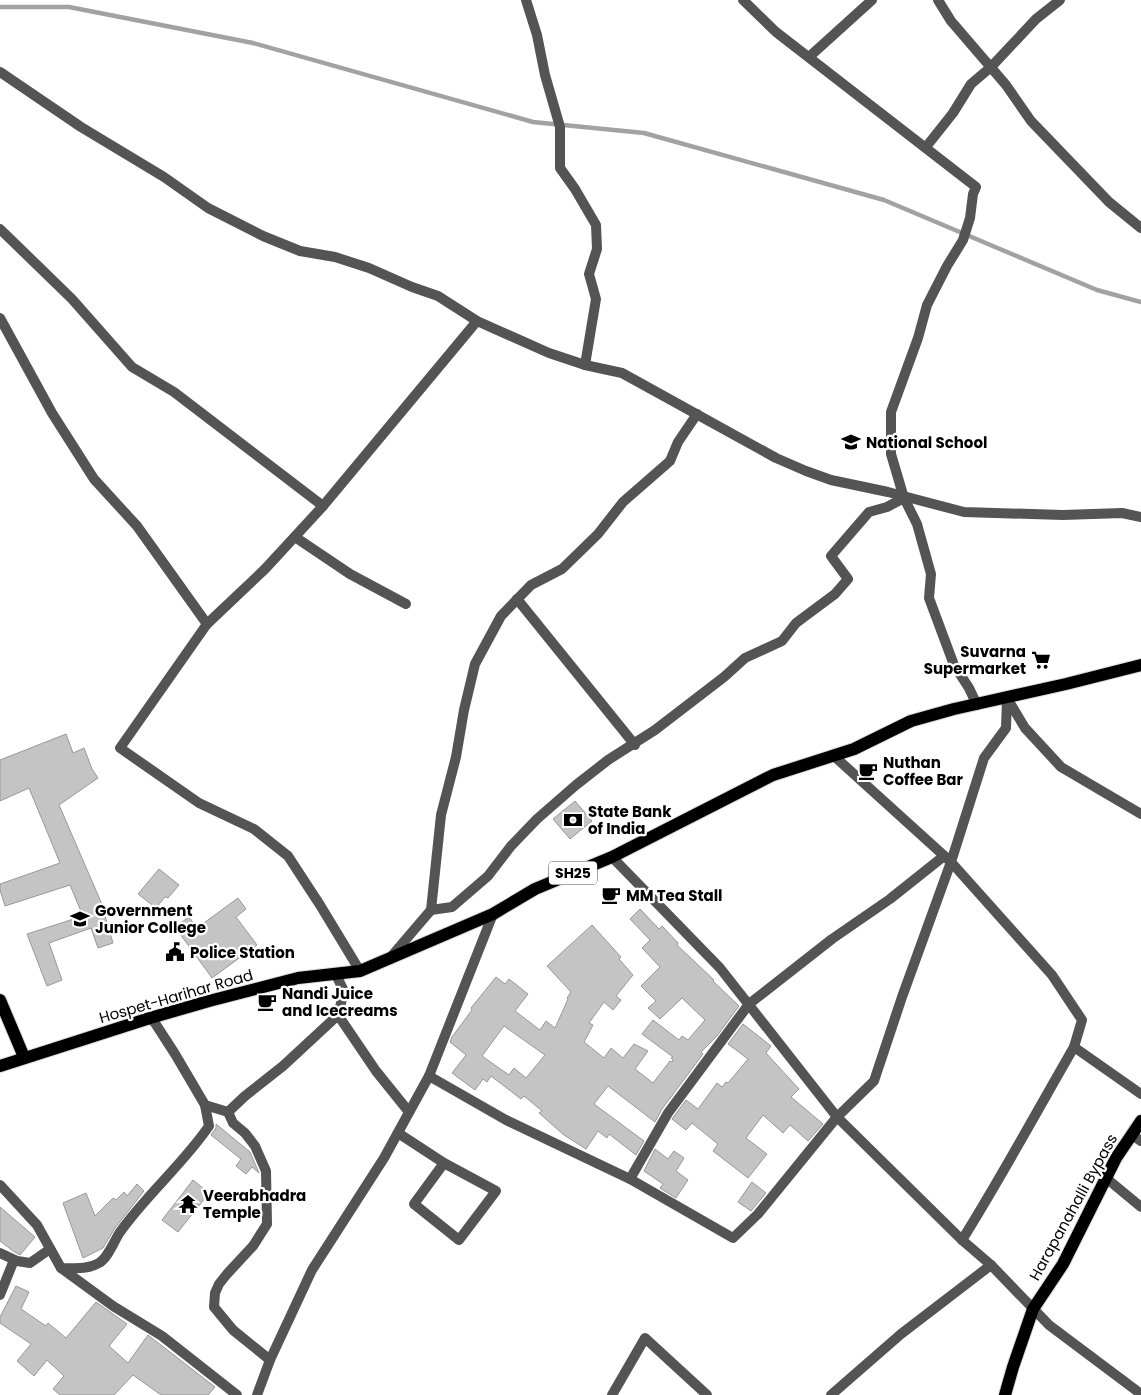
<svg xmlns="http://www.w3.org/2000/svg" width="1141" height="1395" font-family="Poppins,sans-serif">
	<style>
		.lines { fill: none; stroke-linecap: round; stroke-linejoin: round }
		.stream { stroke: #a2a2a2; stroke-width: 4.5 }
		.building { fill: #c4c4c4; stroke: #989898; fill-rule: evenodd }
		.primary-casing { stroke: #dbdbdb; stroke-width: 14 }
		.minor { stroke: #545454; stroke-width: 10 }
		.primary { stroke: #000; stroke-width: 12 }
		.labels { text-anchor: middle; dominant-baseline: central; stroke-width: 4.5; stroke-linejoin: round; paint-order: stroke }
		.shield { fill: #fff; stroke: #4c4c4c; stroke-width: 1 }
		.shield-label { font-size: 14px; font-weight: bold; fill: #000 }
		.poi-label { font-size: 15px; font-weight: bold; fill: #000; stroke: #fff; text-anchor: start }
		.street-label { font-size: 15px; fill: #000; stroke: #fff }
	</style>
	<rect width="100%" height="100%" fill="#fff"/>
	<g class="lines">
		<polyline class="stream" points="0,7 69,7 253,43 533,122 644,133 884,200 1097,290 1141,302"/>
	</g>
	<g class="building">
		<polygon points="66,734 73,753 84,748 92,769 98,778 59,805 101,902 113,943 98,948 91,928 49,943 62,980 47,986 27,934 83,916 70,885 5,906 0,890 0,884 60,863 29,788 0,801 0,760"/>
		<polygon points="575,801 592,821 570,839 553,819"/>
		<polygon points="159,869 179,885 168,898 165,897 156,908 138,894"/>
		<polygon points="238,898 246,909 236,917 257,945 212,978 175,927 189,917 197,928"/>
		<path d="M 640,909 L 659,929 L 662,926 L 678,943 L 677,945 L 714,980 L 713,981 L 739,1006 L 717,1036 L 701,1052 L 703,1054 L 662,1109 L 655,1122 L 608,1086 L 594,1104 L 644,1141 L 636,1155 L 609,1134 L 607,1138 L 598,1131 L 586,1149 L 564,1135 L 539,1113 L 542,1111 L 524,1096 L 521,1099 L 491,1076 L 487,1082 L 483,1079 L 475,1090 L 452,1073 L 466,1055 L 450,1042 L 452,1037 L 472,1010 L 471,1008 L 496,977 L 505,984 L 509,979 L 528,994 L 515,1011 L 540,1030 L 546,1021 L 555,1028 L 568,999 L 567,998 L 571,992 L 547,966 L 592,925 L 621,957 L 619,959 L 633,975 L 616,996 L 621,1000 L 613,1010 L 604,1002 L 589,1023 L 593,1025 L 584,1042 L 604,1058 L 611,1048 L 623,1058 L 634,1044 L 648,1051 L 635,1069 L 653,1083 L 670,1061 L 672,1062 L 673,1060 L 671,1058 L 673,1057 L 642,1034 L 653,1020 L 679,1040 L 682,1036 L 688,1040 L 705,1020 L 682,998 L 660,1019 L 648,1008 L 656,1001 L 641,986 L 660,967 L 642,948 L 650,940 L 630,919 ZM 504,1026 L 545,1055 L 526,1078 L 514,1068 L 509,1075 L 482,1056 Z"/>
		<polygon points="743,1024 771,1046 766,1053 799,1089 791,1097 823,1124 808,1141 790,1125 783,1133 763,1115 746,1138 767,1154 748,1178 713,1151 718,1144 692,1123 686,1130 672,1119 686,1100 698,1109 717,1083 722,1087 726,1082 728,1083 748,1059 728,1044"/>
		<polygon points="216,1124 250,1152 259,1173 252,1167 246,1174 236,1166 241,1159 211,1135 216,1128"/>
		<polygon points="655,1149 668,1159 674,1151 684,1158 676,1171 688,1180 676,1198 660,1188 663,1184 644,1171"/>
		<polygon points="193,1180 209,1193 178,1232 162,1220"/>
		<polygon points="752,1182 766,1193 751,1211 738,1202"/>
		<polygon points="137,1184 144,1191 115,1228 103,1248 83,1258 63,1203 86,1193 95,1216 113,1198 116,1200 124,1192 127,1196"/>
		<polygon points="0,1207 35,1237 20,1255 13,1251 0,1241"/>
		<polygon points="16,1286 29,1292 21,1309 46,1326 48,1323 66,1338 96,1302 127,1324 109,1346 128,1363 148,1335 215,1387 208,1395 161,1395 133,1375 114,1395 60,1395 53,1389 64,1376 47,1360 34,1376 17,1361 31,1344 0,1323 0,1317"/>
	</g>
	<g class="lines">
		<g class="primary-casing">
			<g id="primary">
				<polyline points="0,1000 24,1057"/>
				<polyline points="0,1066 150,1018 209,1001 298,978 360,971 493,914 535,889 612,857 773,775 854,749 911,721 954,709 1066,684 1141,665"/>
				<polyline points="1005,1395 1013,1367 1033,1309 1063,1264 1116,1158 1141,1121"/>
			</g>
		</g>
		<g class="minor">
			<polyline points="526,0 537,35 545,75 560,127 560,168 575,189 596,225 597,249 589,274 596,299 585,365"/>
			<polyline points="938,0 951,21 1006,85 1031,121 1109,202 1141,228"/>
			<polyline points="809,57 872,0"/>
			<polyline points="0,72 81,127 164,177 208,208 263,236 300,251 335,257 369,268 412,287 438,296 477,321 549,353 585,365 622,373 776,458 806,471 831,480 888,492 964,512 1063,515 1122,513 1141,517"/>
			<polyline points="926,147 953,113 971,84 991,67 1036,19 1060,0"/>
			<polyline points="0,229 72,299 132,367 174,392 323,506"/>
			<polyline points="0,318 52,413 94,479 137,526 207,624 120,748 199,803 254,829 288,856 320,905 360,971"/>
			<polyline points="904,498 917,524 931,574 929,598 954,665 969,688 977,705"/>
			<polyline points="295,537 350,574 406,604"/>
			<polyline points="517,599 635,745"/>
			<polyline points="207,624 265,569 323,506 477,321"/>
			<polyline points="834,756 951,862 1052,975 1082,1020 1074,1047 1141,1094"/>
			<polyline points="612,857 720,968 837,1117 962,1240 991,1265 1049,1325 1141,1394"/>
			<polyline points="431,910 452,907 488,876 511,846 537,819 576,785 608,760 655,730 724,677 745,658 782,641 796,623 835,594 848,579 831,556 869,512 887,507 904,498 891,454 891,412 918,338 927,305 947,266 963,240 970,218 973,194 976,187 776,32 743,0"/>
			<polyline points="390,958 431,910 441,815 456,757 464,710 475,664 501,616 531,585 562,569 598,534 623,502 670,461 678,442 697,414"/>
			<polyline points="338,1015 376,1071 409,1112"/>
			<polyline points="150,1018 155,1023 175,1054 205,1105 228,1112 245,1096 283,1066 338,1015 344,991 335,973"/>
			<polyline points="429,1076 506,1120 630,1179 733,1238 758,1214 837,1117 874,1081 902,997 951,862 984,758 1006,728 1007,698 1025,728 1061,767 1141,814"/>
			<polyline points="228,1112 233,1123 245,1133 255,1146 266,1171 267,1224 253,1246 227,1274 219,1284 215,1293 214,1307 233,1330 270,1360"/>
			<polyline points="398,1133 444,1163 496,1191 459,1240 414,1204 444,1163"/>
			<polyline points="1132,1135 1141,1141"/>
			<polyline points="1106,1178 1141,1207"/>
			<polyline points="630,1179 668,1113 749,1004 832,939 890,899 944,856"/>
			<path d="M 0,1185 L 37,1225 L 61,1268 C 74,1268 87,1270 99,1263 C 108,1258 114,1241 120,1232 C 147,1194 183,1164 209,1126 L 205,1105"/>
			<path d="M 962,1240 C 1002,1176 1037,1111 1074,1047"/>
			<polyline points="0,1253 17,1261 30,1263 50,1249"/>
			<polyline points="61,1268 113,1306 162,1336 237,1395"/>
			<polyline points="0,1295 14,1260"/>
			<polyline points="257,1395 270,1360 312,1270 384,1158 429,1076 493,914"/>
			<polyline points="612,1395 645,1338 707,1395"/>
			<polyline points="831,1395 901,1334 991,1265"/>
		</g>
		<use href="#primary" class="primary"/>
	</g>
	<defs>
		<g id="school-bare" transform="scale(1.5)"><path d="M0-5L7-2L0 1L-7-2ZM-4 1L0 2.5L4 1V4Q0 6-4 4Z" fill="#000" stroke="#fff" stroke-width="2.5" paint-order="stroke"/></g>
		<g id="supermarket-bare" transform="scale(1.5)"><path d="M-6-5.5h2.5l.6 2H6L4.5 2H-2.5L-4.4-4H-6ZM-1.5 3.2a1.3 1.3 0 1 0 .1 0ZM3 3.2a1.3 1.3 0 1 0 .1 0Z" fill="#000" stroke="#fff" stroke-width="2.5" paint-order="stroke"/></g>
		<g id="cafe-bare" transform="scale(1.5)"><path d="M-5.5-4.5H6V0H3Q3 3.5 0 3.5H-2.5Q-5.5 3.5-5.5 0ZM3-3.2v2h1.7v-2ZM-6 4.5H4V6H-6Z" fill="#000" stroke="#fff" stroke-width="2.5" paint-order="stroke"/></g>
		<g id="bank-bare" transform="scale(1.5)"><path d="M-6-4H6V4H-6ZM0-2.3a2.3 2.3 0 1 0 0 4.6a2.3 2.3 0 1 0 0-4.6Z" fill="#000" stroke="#fff" stroke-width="2.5" paint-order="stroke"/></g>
		<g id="university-bare" transform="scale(1.5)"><path d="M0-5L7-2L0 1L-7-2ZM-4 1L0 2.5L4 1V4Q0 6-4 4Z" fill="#000" stroke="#fff" stroke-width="2.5" paint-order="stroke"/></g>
		<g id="civic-bare" transform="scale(1.5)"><path d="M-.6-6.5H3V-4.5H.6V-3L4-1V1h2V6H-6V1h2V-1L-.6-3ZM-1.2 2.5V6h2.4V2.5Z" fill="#000" stroke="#fff" stroke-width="2.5" paint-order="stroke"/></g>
		<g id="temple-bare" transform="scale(1.5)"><path d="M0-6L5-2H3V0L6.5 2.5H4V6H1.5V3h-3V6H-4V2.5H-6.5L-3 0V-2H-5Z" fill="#000" stroke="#fff" stroke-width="2.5" paint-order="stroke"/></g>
	</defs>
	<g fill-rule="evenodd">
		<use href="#school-bare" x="851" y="442"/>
		<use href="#supermarket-bare" x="1041" y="660"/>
		<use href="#cafe-bare" x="868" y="771"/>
		<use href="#bank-bare" x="573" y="820"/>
		<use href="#cafe-bare" x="611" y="895"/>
		<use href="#university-bare" x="80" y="919"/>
		<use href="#civic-bare" x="175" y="952"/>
		<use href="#cafe-bare" x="267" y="1002"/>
		<use href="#temple-bare" x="188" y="1204"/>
	</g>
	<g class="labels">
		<rect class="shield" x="549" y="861.5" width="48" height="23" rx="4"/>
		<g class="shield-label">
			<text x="573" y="873">SH25</text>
		</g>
		<g class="poi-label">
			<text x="866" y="442">National School</text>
			<text x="1026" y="651" text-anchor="end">Suvarna<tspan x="1026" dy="17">Supermarket</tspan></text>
			<text x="883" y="762">Nuthan<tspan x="883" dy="17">Coffee Bar</tspan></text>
			<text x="588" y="811">State Bank<tspan x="588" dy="17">of India</tspan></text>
			<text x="626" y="895">MM Tea Stall</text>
			<text x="95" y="910">Government<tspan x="95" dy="17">Junior College</tspan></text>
			<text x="190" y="952">Police Station</text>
			<text x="282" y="993">Nandi Juice<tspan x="282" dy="17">and Icecreams</tspan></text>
			<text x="203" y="1195">Veerabhadra<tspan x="203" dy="17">Temple</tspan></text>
		</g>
		<g class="street-label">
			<text transform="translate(176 996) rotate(-16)">Hospet-Harihar Road</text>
			<text transform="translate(1073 1207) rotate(-61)">Harapanahalli Bypass</text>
		</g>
	</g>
</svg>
